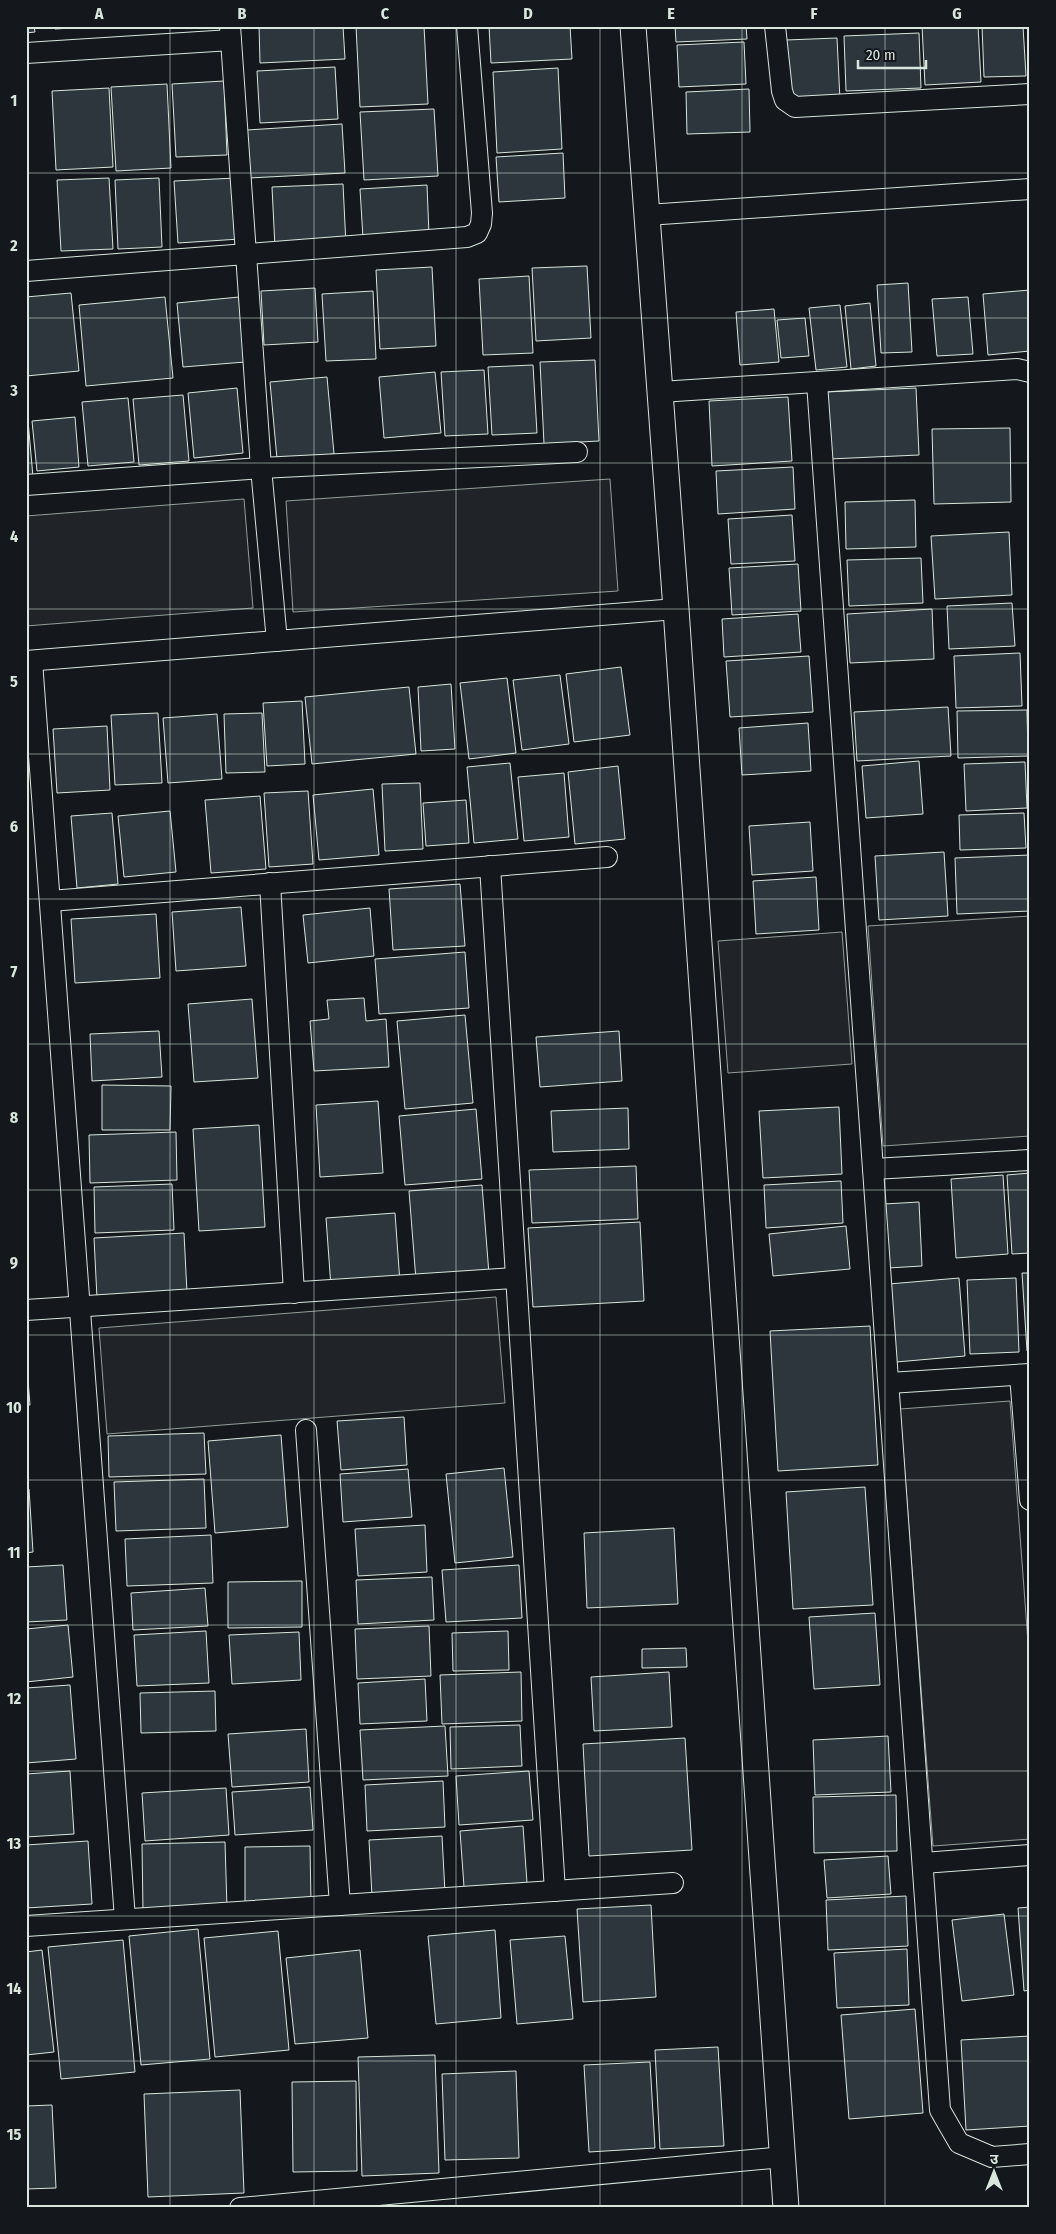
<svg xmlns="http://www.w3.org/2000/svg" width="1056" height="2234" font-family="'Fira Sans Condensed','Noto Sans Devanagari',sans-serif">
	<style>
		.green { fill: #202428; stroke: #939e99 }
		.building { fill: #2c363c; stroke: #d8e6dc }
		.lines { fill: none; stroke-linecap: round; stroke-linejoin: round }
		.minor-casing { stroke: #d8e6dc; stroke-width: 22 }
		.tertiary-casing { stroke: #d8e6dc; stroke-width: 27 }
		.minor { stroke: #14181c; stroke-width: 20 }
		.tertiary { stroke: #14181c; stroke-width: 25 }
		.grid { fill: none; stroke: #d8e6dc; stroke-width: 1; stroke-opacity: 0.55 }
		.neatline { fill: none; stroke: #d8e6dc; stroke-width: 2 }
		.grid-label { font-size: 16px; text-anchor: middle; font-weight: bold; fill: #d8e6dc }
	</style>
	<rect width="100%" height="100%" fill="#14181c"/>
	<g class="green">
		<polygon points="610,479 618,591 293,612 286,501"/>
		<polygon points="244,499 253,608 26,626 26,516"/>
		<polygon points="1030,916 1030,1136 883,1146 868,926"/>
		<polygon points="842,932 852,1064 728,1073 718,941"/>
		<polygon points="496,1297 505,1403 107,1434 99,1328"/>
		<polygon points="1010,1401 1030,1669 1030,1839 933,1846 900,1409"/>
	</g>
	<g class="building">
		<polygon points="26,26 34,26 35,32 26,33"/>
		<polygon points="54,26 102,26 55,29"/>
		<polygon points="259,26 343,26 345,59 260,63"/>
		<polygon points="356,26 424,26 428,104 360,107"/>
		<polygon points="489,26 570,26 572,59 491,63"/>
		<polygon points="675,26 746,26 747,39 676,42"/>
		<polygon points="922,26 978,26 981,82 925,85"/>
		<polygon points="982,26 1023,26 1026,76 984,77"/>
		<polygon points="919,33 921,88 846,91 844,36"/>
		<polygon points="837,38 840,100 788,102 786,40"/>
		<polygon points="744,42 746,84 679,87 677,45"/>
		<polygon points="335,67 338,119 260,123 257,71"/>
		<polygon points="558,68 562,149 497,153 493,72"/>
		<polygon points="224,81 227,155 176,157 172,84"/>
		<polygon points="167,84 171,168 116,171 111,87"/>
		<polygon points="109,88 113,167 56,170 52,91"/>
		<polygon points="749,89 750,132 687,134 686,92"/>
		<polygon points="434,109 438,176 364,180 360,112"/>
		<polygon points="342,124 345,173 249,178 247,130"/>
		<polygon points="563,153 565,198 499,202 496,157"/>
		<polygon points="109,178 113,249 61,251 57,180"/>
		<polygon points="159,178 162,247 118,249 115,180"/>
		<polygon points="236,178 240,239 178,243 174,181"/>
		<polygon points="343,184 346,245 275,248 272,187"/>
		<polygon points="427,185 429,235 363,238 360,189"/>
		<polygon points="587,266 591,338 536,341 532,268"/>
		<polygon points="432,267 436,346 380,349 376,270"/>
		<polygon points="529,276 533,353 483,355 479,279"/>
		<polygon points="908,283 912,352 881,353 877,285"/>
		<polygon points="315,288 318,342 264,345 261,291"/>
		<polygon points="1030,290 1030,351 988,355 983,294"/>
		<polygon points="373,291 376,359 326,361 322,294"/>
		<polygon points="71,293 79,371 26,376 26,297"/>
		<polygon points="165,297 173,378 86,386 79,305"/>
		<polygon points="239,297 245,362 183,367 177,303"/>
		<polygon points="968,297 973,354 937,356 932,299"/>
		<polygon points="870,303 876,366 851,369 845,306"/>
		<polygon points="840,305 847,367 816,370 809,308"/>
		<polygon points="774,309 779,362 740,365 736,312"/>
		<polygon points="805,318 809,356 781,358 777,320"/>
		<polygon points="595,360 599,441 544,444 540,362"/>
		<polygon points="533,365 537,433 492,435 488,367"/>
		<polygon points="484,370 488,434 445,436 441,372"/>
		<polygon points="435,372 441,433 384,438 379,377"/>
		<polygon points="327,377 334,454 277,459 270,382"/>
		<polygon points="237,388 243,453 194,458 188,393"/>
		<polygon points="916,388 919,455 829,459 826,392"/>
		<polygon points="183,395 189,461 139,465 133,399"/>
		<polygon points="788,397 792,461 712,466 709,401"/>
		<polygon points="26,398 33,477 26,477"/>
		<polygon points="128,398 134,462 88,466 82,402"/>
		<polygon points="75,417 79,467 37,471 32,421"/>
		<polygon points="1010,428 1011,502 934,504 932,429"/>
		<polygon points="793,467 795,509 718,514 716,471"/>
		<polygon points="915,500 916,547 846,549 845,502"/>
		<polygon points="792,515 795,561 731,564 728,519"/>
		<polygon points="1009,532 1012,595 935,599 931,536"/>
		<polygon points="921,558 923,603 849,606 847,560"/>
		<polygon points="798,564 801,611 732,615 729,568"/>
		<polygon points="1012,603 1015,646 949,649 947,606"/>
		<polygon points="932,609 934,659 850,663 847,614"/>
		<polygon points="798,614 801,652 724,657 722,619"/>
		<polygon points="1020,653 1022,706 956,708 954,656"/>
		<polygon points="809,656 813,712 730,717 726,661"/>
		<polygon points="621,667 630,735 574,742 566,674"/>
		<polygon points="560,675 569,744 522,750 513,680"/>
		<polygon points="507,678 516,753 469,759 460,683"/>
		<polygon points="451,684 455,749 421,751 418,687"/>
		<polygon points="409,687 416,754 312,764 305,697"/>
		<polygon points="302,701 305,764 267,766 263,703"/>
		<polygon points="948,707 951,756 857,761 854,712"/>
		<polygon points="1027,710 1028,756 958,758 957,711"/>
		<polygon points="158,713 162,783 115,785 111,715"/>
		<polygon points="262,713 265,772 226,773 224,714"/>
		<polygon points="217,714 222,779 168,783 163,718"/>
		<polygon points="808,723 811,771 742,775 739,728"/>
		<polygon points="107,726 110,790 57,793 53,729"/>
		<polygon points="919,761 923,814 866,818 862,766"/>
		<polygon points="1025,762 1027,808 966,811 964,764"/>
		<polygon points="510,763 518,839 474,843 467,767"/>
		<polygon points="618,766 625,839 575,844 568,772"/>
		<polygon points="564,773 569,837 524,841 518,777"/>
		<polygon points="420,783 423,849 385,851 382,784"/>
		<polygon points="373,789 379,855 319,860 313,795"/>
		<polygon points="308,791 313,864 269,867 264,793"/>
		<polygon points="260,796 266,869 211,873 205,800"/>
		<polygon points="466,800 469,843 426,846 423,803"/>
		<polygon points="170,811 176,872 124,877 118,816"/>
		<polygon points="112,813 118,884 77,888 71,816"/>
		<polygon points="1024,813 1026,848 960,850 959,815"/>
		<polygon points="810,822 813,871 752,875 749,826"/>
		<polygon points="944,852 948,916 879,920 875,856"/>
		<polygon points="1030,855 1030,911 957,914 955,858"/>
		<polygon points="816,877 819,930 756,934 753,881"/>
		<polygon points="460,884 465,946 393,950 389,889"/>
		<polygon points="241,907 246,966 176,971 172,912"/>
		<polygon points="370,908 374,956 308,963 303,915"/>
		<polygon points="156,914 160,978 75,983 71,919"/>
		<polygon points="465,952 469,1008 379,1014 375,959"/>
		<polygon points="364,998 366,1021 386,1019 389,1067 314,1071 310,1021 329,1019 327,1000"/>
		<polygon points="252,999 258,1078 194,1082 188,1004"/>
		<polygon points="465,1015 473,1103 405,1109 397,1021"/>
		<polygon points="159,1031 162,1077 92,1081 90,1034"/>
		<polygon points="619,1031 622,1081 540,1087 536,1037"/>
		<polygon points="102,1085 171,1086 170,1130 102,1130"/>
		<polygon points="378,1101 383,1173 320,1177 316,1105"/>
		<polygon points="839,1107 842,1174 763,1178 759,1111"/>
		<polygon points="628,1108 629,1149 553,1152 551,1111"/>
		<polygon points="476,1109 482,1179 405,1185 399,1116"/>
		<polygon points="259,1125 265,1227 199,1231 193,1129"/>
		<polygon points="176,1132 177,1180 90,1183 89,1135"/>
		<polygon points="636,1166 638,1219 532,1223 529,1170"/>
		<polygon points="1030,1173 1030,1253 1012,1254 1007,1175"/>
		<polygon points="1003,1175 1008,1254 956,1258 951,1179"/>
		<polygon points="841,1181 843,1223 766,1228 764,1185"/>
		<polygon points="172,1184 174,1230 95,1233 94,1187"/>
		<polygon points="482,1185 489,1274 416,1280 409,1191"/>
		<polygon points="919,1202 922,1266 888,1268 884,1204"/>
		<polygon points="395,1213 400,1283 331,1287 326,1218"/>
		<polygon points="640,1222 644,1301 533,1307 528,1228"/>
		<polygon points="846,1226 850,1269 773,1276 769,1234"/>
		<polygon points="184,1233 187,1293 97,1298 94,1238"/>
		<polygon points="1022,1273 1030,1273 1030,1351 1027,1351"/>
		<polygon points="959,1278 965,1356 896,1362 889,1284"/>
		<polygon points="1016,1278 1019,1352 970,1354 967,1280"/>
		<polygon points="870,1326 878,1465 778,1471 770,1331"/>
		<polygon points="26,1354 30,1405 26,1405"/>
		<polygon points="404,1417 407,1465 341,1470 337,1421"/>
		<polygon points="204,1433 206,1474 109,1477 108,1436"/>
		<polygon points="281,1435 288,1527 215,1533 208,1441"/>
		<polygon points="504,1468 513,1557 455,1563 446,1474"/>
		<polygon points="408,1469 412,1517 343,1522 340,1474"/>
		<polygon points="204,1479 206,1528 116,1531 114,1482"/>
		<polygon points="865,1487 873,1605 793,1609 786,1492"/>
		<polygon points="26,1489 29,1489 33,1552 26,1553"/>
		<polygon points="425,1525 427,1572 358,1576 355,1529"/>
		<polygon points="674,1528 678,1604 587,1608 584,1533"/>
		<polygon points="211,1535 213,1583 127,1586 125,1539"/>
		<polygon points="63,1565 67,1620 26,1622 26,1567"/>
		<polygon points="519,1565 522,1618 446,1622 442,1570"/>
		<polygon points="432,1577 434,1620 358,1624 356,1580"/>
		<polygon points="302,1581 302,1627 228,1628 228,1582"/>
		<polygon points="205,1588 208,1626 133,1630 131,1593"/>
		<polygon points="875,1613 880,1685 814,1689 809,1617"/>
		<polygon points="68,1625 73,1677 26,1682 26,1629"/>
		<polygon points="429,1626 431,1676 357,1679 355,1629"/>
		<polygon points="206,1631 209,1683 137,1686 134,1635"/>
		<polygon points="508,1631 509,1670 453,1671 452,1633"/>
		<polygon points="299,1632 301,1680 232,1684 229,1635"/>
		<polygon points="686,1648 687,1667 642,1668 642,1649"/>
		<polygon points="521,1672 522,1721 442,1724 440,1675"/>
		<polygon points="669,1672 672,1727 594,1731 591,1677"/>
		<polygon points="425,1679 427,1721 360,1724 358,1683"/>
		<polygon points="70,1685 76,1759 26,1763 26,1688"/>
		<polygon points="215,1691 216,1731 141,1733 140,1693"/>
		<polygon points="520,1725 522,1766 451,1769 450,1727"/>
		<polygon points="445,1726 448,1776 363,1780 360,1730"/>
		<polygon points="306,1729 309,1782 232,1787 228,1734"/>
		<polygon points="888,1736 891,1792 815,1795 813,1740"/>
		<polygon points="685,1738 692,1850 589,1856 583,1744"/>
		<polygon points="70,1771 74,1834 26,1837 26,1774"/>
		<polygon points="529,1771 533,1820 459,1825 456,1776"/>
		<polygon points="443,1781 445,1827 367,1831 365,1785"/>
		<polygon points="310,1787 313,1830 235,1835 232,1792"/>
		<polygon points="226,1788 229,1835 145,1841 142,1793"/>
		<polygon points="896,1795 897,1851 814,1853 813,1797"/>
		<polygon points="523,1826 527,1883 464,1887 460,1831"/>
		<polygon points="442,1836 445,1893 372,1897 369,1840"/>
		<polygon points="88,1841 92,1904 26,1908 26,1845"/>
		<polygon points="225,1842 227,1909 143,1911 142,1844"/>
		<polygon points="310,1846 311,1903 245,1904 245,1847"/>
		<polygon points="888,1856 891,1894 827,1898 824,1860"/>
		<polygon points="906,1896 908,1946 828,1950 826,1900"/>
		<polygon points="651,1905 656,1997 583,2002 577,1909"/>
		<polygon points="1030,1907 1030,1990 1024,1991 1018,1908"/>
		<polygon points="1004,1914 1014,1995 962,2001 952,1920"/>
		<polygon points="198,1929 210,2059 141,2065 129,1936"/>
		<polygon points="495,1930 501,2018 436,2024 428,1936"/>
		<polygon points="278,1931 289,2050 215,2057 204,1938"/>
		<polygon points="565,1936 573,2019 517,2024 510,1940"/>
		<polygon points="123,1940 135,2072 61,2079 48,1947"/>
		<polygon points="907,1949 909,2005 837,2008 834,1953"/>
		<polygon points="42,1950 54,2052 26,2055 26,1952"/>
		<polygon points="360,1950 368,2038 295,2044 286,1958"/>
		<polygon points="915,2009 923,2113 849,2119 841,2015"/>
		<polygon points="1030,2036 1030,2126 966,2130 961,2040"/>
		<polygon points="718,2047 724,2146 660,2149 655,2050"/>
		<polygon points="435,2055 439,2173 362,2176 358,2057"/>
		<polygon points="650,2062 655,2148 589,2152 584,2065"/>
		<polygon points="516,2071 519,2158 445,2160 442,2074"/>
		<polygon points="356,2081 357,2171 293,2172 292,2082"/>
		<polygon points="240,2090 244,2193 148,2197 144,2094"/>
		<polygon points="52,2105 56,2188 26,2189 26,2106"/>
	</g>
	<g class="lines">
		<g class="minor-casing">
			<g id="minor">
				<polyline points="230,26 261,468 277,641"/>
				<polyline points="775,26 782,91 785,100 795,107 1030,94"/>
				<polyline points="26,53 231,40"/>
				<polyline points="647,215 1030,189"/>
				<polyline points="26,271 467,237 477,233 481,224 482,213 467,26"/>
				<polyline points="817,383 940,2110 959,2143 992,2157 1030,2154"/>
				<polyline points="660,392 1017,369 1030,372"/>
				<polyline points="26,485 261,468 577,452"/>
				<polyline points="26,661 676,609"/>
				<polyline points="32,661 125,1919"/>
				<polyline points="490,866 555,1891"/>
				<polyline points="270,883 294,1293"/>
				<polyline points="50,901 607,857"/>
				<polyline points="873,1169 1030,1160"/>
				<polyline points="26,1310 515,1278"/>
				<polyline points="1020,1375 1030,1500"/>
				<polyline points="889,1383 1030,1374"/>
				<polyline points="306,1430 340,1905"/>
				<polyline points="923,1863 1030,1855"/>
				<polyline points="26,1926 673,1883"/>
				<polyline points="240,2208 783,2157"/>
			</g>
		</g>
		<g class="tertiary-casing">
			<polyline id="tertiary" points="633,26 676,609 786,2208"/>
		</g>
		<use href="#minor" class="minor"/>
		<use href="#tertiary" class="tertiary"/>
	</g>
	<path class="grid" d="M 170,26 L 170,2208M 314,26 L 314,2208M 456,26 L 456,2208M 600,26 L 600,2208M 742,26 L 742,2208M 885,26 L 885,2208M 26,173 L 1030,173M 26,318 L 1030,318M 26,463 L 1030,463M 26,609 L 1030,609M 26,754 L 1030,754M 26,899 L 1030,899M 26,1044 L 1030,1044M 26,1190 L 1030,1190M 26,1335 L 1030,1335M 26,1480 L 1030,1480M 26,1625 L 1030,1625M 26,1771 L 1030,1771M 26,1916 L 1030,1916M 26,2061 L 1030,2061"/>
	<rect width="1056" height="2234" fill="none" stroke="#14181c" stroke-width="55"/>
	<g transform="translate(994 2172)" stroke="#14181c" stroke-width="4" paint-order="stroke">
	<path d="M0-4L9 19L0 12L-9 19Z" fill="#d8e6dc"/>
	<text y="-8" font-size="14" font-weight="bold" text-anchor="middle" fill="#d8e6dc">उ</text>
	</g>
	<path d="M858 60v8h68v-8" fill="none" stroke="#d8e6dc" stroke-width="2.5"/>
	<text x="866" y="60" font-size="15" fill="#d8e6dc" stroke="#14181c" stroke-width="4" paint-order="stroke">20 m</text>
	<rect x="28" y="28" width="1000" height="2178" class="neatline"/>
	<g class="grid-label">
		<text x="99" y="19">A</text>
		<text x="242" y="19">B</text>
		<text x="385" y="19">C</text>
		<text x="528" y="19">D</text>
		<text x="671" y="19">E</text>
		<text x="814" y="19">F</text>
		<text x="957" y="19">G</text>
		<text x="14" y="106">1</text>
		<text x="14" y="251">2</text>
		<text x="14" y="396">3</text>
		<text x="14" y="542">4</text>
		<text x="14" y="687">5</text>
		<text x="14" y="832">6</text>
		<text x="14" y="977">7</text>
		<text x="14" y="1123">8</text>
		<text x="14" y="1268">9</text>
		<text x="14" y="1413">10</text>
		<text x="14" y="1558">11</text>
		<text x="14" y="1704">12</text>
		<text x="14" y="1849">13</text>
		<text x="14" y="1994">14</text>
		<text x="14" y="2140">15</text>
	</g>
</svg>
